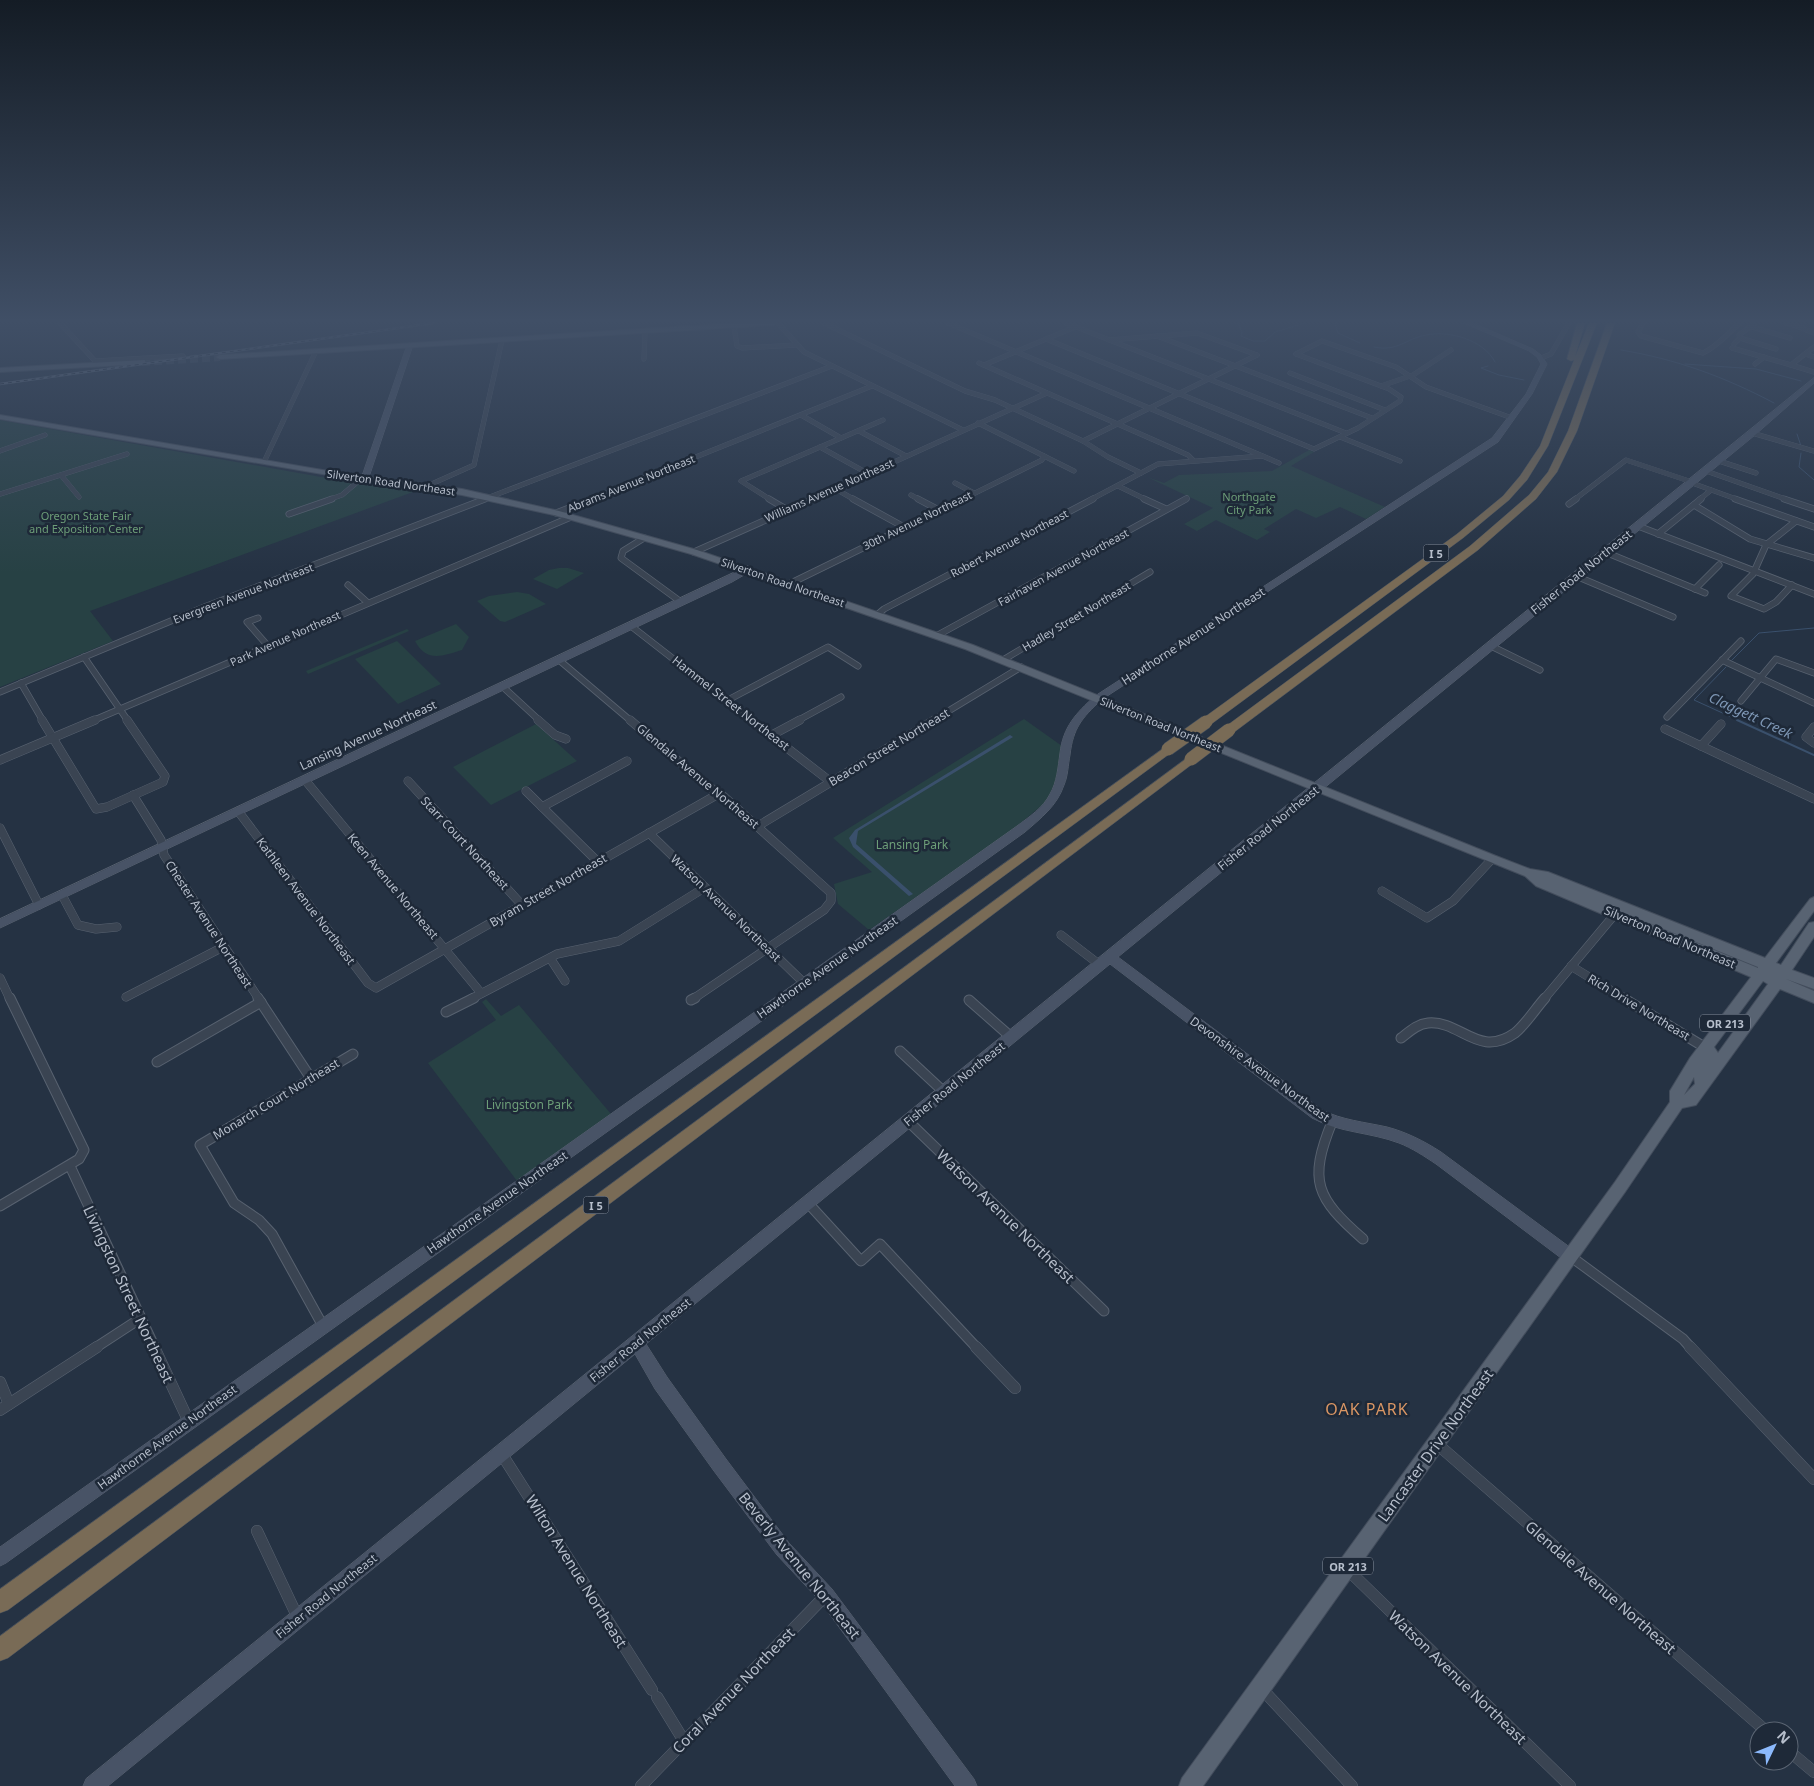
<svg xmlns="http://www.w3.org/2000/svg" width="1814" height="1786" font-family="'Noto Sans',sans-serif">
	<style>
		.green { fill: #274144 }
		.water { fill: #3a506c }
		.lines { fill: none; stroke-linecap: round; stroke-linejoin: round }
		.stream-far1 { stroke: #3a506c; stroke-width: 1 }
		.stream { stroke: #3a506c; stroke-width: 2 }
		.primary-tunnel { stroke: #3b4758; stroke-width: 8; stroke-dasharray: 8 4; stroke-linecap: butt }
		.street-far4-casing { stroke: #586270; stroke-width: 5 }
		.street-far3-casing { stroke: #586270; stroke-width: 7 }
		.street-far2-casing { stroke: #586270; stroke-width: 9 }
		.street-far1-casing { stroke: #586270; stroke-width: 11 }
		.street-casing { stroke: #586270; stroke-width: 12 }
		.secondary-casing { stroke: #586270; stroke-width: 1 }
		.primary-casing { stroke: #434d5c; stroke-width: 2 }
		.highway-casing { stroke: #444f5d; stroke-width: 1 }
		.street-far4 { stroke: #3a4452; stroke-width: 4.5 }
		.street-far3 { stroke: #3a4452; stroke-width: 5.5 }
		.street-far2 { stroke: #3a4452; stroke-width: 8 }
		.street-far1 { stroke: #3a4452; stroke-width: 9 }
		.street { stroke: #3a4452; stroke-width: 11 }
		.secondary { fill: #485366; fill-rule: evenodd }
		.primary { fill: #586372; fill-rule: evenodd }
		.highway { fill: #796b56; fill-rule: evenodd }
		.rail-casing { stroke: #5c687a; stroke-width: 2.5 }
		.rail { stroke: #1e2938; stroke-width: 1; stroke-dasharray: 4; stroke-linecap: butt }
		.highway-bridge-casing { stroke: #444f5d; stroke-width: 14; stroke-linecap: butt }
		.highway-bridge { stroke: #796b56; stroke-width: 13 }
		.labels { text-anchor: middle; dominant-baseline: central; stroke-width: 5; stroke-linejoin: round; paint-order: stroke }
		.far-street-label { font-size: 11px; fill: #b7bfcc; stroke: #1e2938 }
		.far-park-label { font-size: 11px; fill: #6d9e78; stroke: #1e2938 }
		.shield { fill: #1e2938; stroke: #8992a0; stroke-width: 1 }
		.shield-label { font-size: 11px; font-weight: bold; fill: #b7bfcc }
		.street-label { font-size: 12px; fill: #b7bfcc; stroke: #1e2938 }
		.park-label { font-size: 12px; fill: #6d9e78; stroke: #1e2938 }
		.water-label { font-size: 14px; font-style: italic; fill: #7d96b4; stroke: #1e2938 }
		.near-street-label { font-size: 15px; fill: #b7bfcc; stroke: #1e2938 }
		.near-neighbourhood-label { font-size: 16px; letter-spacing: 1px; fill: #da9664; stroke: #1e2938 }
	</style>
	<rect width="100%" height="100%" fill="#253243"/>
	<g class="green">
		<polygon points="0,420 321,477 421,489 90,611 113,641 0,687"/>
		<polygon points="1309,450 1314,452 1291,466 1385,507 1366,519 1340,507 1316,518 1296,509 1264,529 1270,532 1257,540 1216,520 1197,531 1184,524 1213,508 1147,477 1164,483 1179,475 1272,471"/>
		<polygon points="559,568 568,568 584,573 557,589 533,579 549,570"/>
		<polygon points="517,592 529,594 546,604 505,622 500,621 477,601 489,596"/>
		<path d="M 456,624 L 469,637 L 462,650 C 442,656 427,663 415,641 Z"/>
		<polygon points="407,629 409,631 308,674 306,671"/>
		<polygon points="397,641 441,684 398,704 355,659"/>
		<polygon points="1024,719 1062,746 1059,774 1047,801 1009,833 869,930 838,904 834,884 872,872 833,838"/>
		<polygon points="536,724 577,761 491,805 453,767"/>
		<polygon points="486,999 501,1016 519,1005 611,1114 517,1181 428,1063 496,1020 482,1002"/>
	</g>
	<polygon class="water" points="1010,735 1013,737 858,831 856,844 913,894 909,896 853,847 849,838 855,830"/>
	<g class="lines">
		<g class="stream-far1">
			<polyline points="1238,323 1242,332 1241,336 1253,341 1265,341 1275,332 1305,323"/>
			<polyline points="1335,323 1338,333 1360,343"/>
			<path d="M 1374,347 C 1398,352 1405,339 1426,335 C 1449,330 1484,340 1495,362"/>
			<path d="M 1621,350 C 1676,359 1725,377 1774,403"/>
			<polyline points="1685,364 1756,369 1801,381"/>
			<polyline points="1488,366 1481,368 1499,375 1524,380"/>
			<polyline points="1797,434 1801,446"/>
			<polyline points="1801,453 1799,467 1814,480"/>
			<polyline points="1732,660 1759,633 1814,628"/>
			<polyline points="1726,667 1694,700 1740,721"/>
		</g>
		<polyline class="stream" points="1737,720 1814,755"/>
		<polyline class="primary-tunnel" points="142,362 220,357"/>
		<g class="street-far4-casing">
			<g id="street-far4">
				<polyline points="60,323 95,361 183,356"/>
				<polyline points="778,323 804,352 963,430"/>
				<polyline points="824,323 965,391 995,400 1083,441 1108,457 1141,473"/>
				<polyline points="948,323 1279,463"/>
				<polyline points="1066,323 1346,433"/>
				<path d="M 1643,323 L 1638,332 L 1641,336 L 1703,353 C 1718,346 1727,334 1740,323"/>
				<polyline points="1786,323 1803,328"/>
				<polyline points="734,326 737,346 742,348 796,345"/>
				<polyline points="1752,327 1790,338"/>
				<polyline points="1806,330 1814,333"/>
				<polyline points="1157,336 1372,418"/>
				<polyline points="1740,338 1776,349"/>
				<polyline points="1046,339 1314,449 1358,428 1400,401 1401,397 1389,389 1296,354"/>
				<polyline points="1109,340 1197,333 1257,355"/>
				<polyline points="1734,344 1740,338 1739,335 1754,324"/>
				<polyline points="1814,347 1805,354 1814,357"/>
				<polyline points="1732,348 1791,365 1805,354"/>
				<polyline points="1296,354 1322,341 1396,367 1426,387 1512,418"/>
				<polyline points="1541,358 1551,354 1569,323"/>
				<polyline points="644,359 645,331"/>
				<polyline points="979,363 1188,455 1193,460"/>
				<polyline points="1755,364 1764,357"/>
				<polyline points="984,365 1075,327"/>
				<polyline points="1791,365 1814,372"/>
				<polyline points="1290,373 1385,410"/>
				<polyline points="1381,386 1413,375 1451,350"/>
				<polyline points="801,415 841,438"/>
				<polyline points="978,423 1074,471"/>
				<polyline points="859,431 906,456"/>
				<polyline points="1752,433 1814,451"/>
				<polyline points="1340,437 1400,461"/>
				<polyline points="1083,441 1257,355"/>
				<polyline points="820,447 867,473"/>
				<polyline points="0,451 45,435"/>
				<polyline points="1719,461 1756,473"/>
				<polyline points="264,462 316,351"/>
				<polyline points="1706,471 1788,500"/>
				<polyline points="61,475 79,497"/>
				<polyline points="955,483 974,493"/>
				<polyline points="1692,483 1739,500"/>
				<polyline points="427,486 474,465 502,340"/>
				<polyline points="1118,486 1147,500"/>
				<polyline points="834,488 855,500"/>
				<polyline points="0,494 127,454"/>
				<polyline points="911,495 920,500"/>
				<polyline points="328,500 342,495 362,478"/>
				<polyline points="482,500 832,366"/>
				<polyline points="589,500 872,386"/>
				<polyline points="771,500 741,481 883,420"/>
				<polyline points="810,500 1047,393"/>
				<polyline points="961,500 1042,460 1044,456"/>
				<polyline points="1090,500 1158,464 1262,456"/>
				<polyline points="1184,500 1187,498"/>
				<polyline points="1574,500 1626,460 1692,482"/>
				<polyline points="1699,500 1711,490"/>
			</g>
		</g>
		<g class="street-far3-casing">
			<g id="street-far3">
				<polyline points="769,499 786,509"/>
				<polyline points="853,499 904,527"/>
				<polyline points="918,499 939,510"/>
				<polyline points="1144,499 1166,509"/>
				<polyline points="1735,499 1814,527"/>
				<polyline points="1784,499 1814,509"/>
				<polyline points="1569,504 1576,499"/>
				<polyline points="1694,505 1750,539 1814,558"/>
				<polyline points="556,513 592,499"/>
				<polyline points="289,514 332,499"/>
				<polyline points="1638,526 1814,594"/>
				<polyline points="1658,534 1701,499"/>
				<polyline points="644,538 623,551 621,558 681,602"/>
				<polyline points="694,552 813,499"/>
				<polyline points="1605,552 1705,593"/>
				<polyline points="1576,576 1673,617"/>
				<polyline points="789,584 963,499"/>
				<polyline points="348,585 367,602"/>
				<polyline points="1792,585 1776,602 1764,609 1731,596 1753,574 1766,545 1796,521"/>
				<polyline points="1695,589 1719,565"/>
				<polyline points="877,615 884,609 1093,499"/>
				<polyline points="258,618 247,622 268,646"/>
				<polyline points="631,626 753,721"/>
				<polyline points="938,635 1186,499"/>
				<polyline points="1491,646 1540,670"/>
				<polyline points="84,657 128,721"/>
				<polyline points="559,660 631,721"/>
				<polyline points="1003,660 1150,572"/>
				<polyline points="1722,660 1814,703"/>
				<polyline points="21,683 43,721"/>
				<polyline points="503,687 540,721"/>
				<polyline points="0,692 207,606 485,499"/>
				<polyline points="728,700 828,647 858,666"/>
				<polyline points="1741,701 1776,659 1814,673"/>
				<polyline points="1667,717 1741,641"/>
				<polyline points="92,721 571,517"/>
				<polyline points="797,721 841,697"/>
				<polyline points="932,721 1021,667"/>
			</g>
		</g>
		<g class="street-far2-casing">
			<g id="street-far2">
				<polyline points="42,720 96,809 107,807 163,782 165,776 127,720"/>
				<polyline points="538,720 555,735 566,739"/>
				<polyline points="630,720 709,787 720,793 831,893 831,901 824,910 693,999"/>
				<polyline points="751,720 831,782"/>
				<polyline points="1814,727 1806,737 1814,743"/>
				<polyline points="1665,729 1814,799"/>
				<polyline points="772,735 800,720"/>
				<polyline points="1701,746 1721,724"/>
				<polyline points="0,760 95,720"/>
				<polyline points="305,780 481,993"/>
				<polyline points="408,781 522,905"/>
				<polyline points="526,791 598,862"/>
				<polyline points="133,795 161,840 164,855 259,999"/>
				<polyline points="542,807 627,761"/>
				<polyline points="238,811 368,983 376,988 720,793"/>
				<polyline points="758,826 934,720"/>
				<polyline points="0,828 39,905"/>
				<polyline points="649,833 804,983"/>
				<polyline points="1382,891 1427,918 1453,901 1492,859"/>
				<polyline points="62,895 78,925 96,929 117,927"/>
				<polyline points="1061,935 1100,965"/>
				<polyline points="550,958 565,981"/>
				<polyline points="1571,966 1625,999"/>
				<polyline points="0,978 10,999"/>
				<polyline points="126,997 223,947"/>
				<polyline points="471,999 557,954 619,941 704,888"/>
				<polyline points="1544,999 1615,914"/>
			</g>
		</g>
		<g class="street-far1-casing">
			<g id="street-far1">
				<polyline points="258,998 310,1077"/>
				<polyline points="1623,998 1706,1048"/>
				<polyline points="691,1000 695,998"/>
				<polyline points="969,1000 1011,1037"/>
				<polyline points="446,1012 474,998"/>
				<path d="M 1401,1038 C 1409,1032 1417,1024 1428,1023 C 1461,1020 1478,1059 1515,1033 C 1526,1024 1536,1008 1545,998"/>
				<polyline points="900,1051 944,1092"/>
				<polyline points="157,1062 261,1002"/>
				<polyline points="908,1121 1104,1311"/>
				<path d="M 1332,1122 C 1308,1181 1316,1198 1363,1239"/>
				<polyline points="70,1166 155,1348"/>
				<polyline points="807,1202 861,1261 880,1244 977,1348"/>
				<polyline points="0,1206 79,1159 84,1150 10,998"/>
				<polyline points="1570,1256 1683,1339 1691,1348"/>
				<polyline points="323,1326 272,1234 259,1220 234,1203 200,1145 353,1054"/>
				<polyline points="95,1348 141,1318"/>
			</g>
		</g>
		<g class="street-casing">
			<g id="street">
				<polyline points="154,1347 189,1422"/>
				<polyline points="976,1347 1015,1388"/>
				<polyline points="1690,1347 1814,1479"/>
				<polyline points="0,1382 9,1404"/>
				<polyline points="0,1410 97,1347"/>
				<polyline points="1436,1443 1766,1731"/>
				<polyline points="501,1453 652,1690"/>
				<polyline points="257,1531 298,1618"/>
				<polyline points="1346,1568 1570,1786"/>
				<polyline points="1261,1688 1352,1786"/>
				<polyline points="657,1697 684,1741"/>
				<polyline points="1789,1751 1814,1772"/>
				<polyline points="641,1786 826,1595"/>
			</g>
		</g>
		<g class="secondary-casing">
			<g id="secondary">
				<path d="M 1464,323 L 1473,323 L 1533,349 L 1541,355 L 1547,364 L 1532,394 L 1498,442 L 1101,700 C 1082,718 1073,728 1070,755 C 1068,765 1068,776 1064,785 C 1057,806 1041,818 1025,832 L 6,1563 L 0,1566 L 0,1547 L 1017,826 C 1029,817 1043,808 1050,794 C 1057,782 1058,767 1060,753 C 1063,727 1076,713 1095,696 L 1492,438 L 1526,394 L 1541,364 L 1537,357 L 1529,351 Z"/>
				<polygon points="410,343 413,345 370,474 365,480 359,480 358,478 363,473 407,345"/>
				<path d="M 1814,378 L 1814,383 L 1755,435 L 1118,957 L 1322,1110 C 1342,1120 1364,1122 1387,1127 C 1406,1132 1424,1141 1441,1152 L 1575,1251 L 1577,1256 L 1575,1261 L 1570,1263 L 1565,1261 L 1436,1164 C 1424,1156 1412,1148 1399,1143 C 1370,1132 1340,1133 1312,1118 L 1110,964 L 646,1344 L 667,1377 L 726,1459 L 789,1543 L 832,1589 L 974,1779 L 977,1786 L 955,1786 L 820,1601 L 777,1555 L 714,1471 L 655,1389 L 635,1354 L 108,1786 L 83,1786 L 86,1779 Z"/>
				<polygon points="748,566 752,569 751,571 732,582 0,928 0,919"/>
			</g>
		</g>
		<g class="primary-casing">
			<g id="primary">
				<polygon points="736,323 777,323 774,325 220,359 216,357 220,355"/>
				<polygon points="145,360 145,364 142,364 0,372 0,368"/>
				<path d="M 0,415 L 334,472 L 462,489 L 559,511 L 697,550 L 973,645 L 1496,856 L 1530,869 L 1548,872 L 1765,958 L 1810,899 L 1814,897 L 1814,911 L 1776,963 L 1781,965 L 1809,923 L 1814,922 L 1814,937 L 1792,970 L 1814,978 L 1814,989 L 1786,979 L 1814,991 L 1814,1003 L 1780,989 L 1696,1105 L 1682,1108 L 1625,1192 L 1203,1786 L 1179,1786 L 1182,1778 L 1615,1182 L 1670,1102 L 1670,1091 L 1690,1058 L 1751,977 L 1536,886 L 1525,876 L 965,649 L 691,554 L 554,515 L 462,495 L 334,476 L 0,419 ZM 1612,908 L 1758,967 L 1758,968 ZM 1763,981 L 1768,984 L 1718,1053 L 1714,1047 ZM 1694,1077 L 1695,1084 L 1684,1095 Z"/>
			</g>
		</g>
		<g class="highway-casing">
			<g id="highway">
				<polygon points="1577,323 1585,323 1575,357 1589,323 1597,323 1548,446 1527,480 1509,500 1463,538 1210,725 1202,725 1200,722 1202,719 1457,534 1503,496 1520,476 1540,446 1574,360 1571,361 1567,359"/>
				<polygon points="1607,323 1615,323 1577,431 1557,472 1536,499 1478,550 1233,733 1225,733 1223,730 1225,727 1470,546 1529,495 1548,472 1568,431"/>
				<polygon points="1168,745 1172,746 1174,749 1172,752 8,1610 0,1613 0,1589"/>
				<polygon points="1191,755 1195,756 1197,759 1195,762 8,1658 0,1661 0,1636"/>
			</g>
		</g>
		<use href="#street-far4" class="street-far4"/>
		<use href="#street-far3" class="street-far3"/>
		<use href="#street-far2" class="street-far2"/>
		<use href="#street-far1" class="street-far1"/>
		<use href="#street" class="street"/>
		<use href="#secondary" class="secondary"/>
		<use href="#primary" class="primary"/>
		<use href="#highway" class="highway"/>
		<g class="rail-casing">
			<polyline id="rail" points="0,384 434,323"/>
		</g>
		<use href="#rail" class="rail"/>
		<g class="highway-bridge-casing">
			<g id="highway-bridge">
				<polyline points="1168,749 1206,722"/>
				<polyline points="1191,759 1229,730"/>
			</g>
		</g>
		<use href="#highway-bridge" class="highway-bridge"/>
	</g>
	<linearGradient id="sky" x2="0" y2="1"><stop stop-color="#141c25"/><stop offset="0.56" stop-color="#404f66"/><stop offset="1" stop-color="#404f66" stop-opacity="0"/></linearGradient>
	<rect width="1814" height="573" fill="url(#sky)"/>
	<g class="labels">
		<g class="far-street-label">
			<text transform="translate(391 482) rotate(8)">Silverton Road Northeast</text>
			<text transform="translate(631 483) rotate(-22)">Abrams Avenue Northeast</text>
			<text transform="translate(829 490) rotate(-24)">Williams Avenue Northeast</text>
			<text transform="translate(917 520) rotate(-26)">30th Avenue Northeast</text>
			<text transform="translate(1009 543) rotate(-28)">Robert Avenue Northeast</text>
			<text transform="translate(1063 567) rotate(-29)">Fairhaven Avenue Northeast</text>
			<text transform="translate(783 582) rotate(19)">Silverton Road Northeast</text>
			<text transform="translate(243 593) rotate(-21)">Evergreen Avenue Northeast</text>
			<text transform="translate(1076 616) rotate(-31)">Hadley Street Northeast</text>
			<text transform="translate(285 638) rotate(-24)">Park Avenue Northeast</text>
			<text transform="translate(1161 724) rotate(22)">Silverton Road Northeast</text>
		</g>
		<g class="far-park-label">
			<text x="1249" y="496">Northgate<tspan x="1249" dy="13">City Park</tspan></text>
			<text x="86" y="515">Oregon State Fair<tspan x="86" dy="13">and Exposition Center</tspan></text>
		</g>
		<g class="shield">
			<rect x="1423.5" y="544.5" width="25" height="17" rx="4"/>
			<rect x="1700" y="1014.5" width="50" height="17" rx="4"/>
			<rect x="583.5" y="1196.5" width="25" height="17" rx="4"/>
			<rect x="1323" y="1557.5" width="50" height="17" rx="4"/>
		</g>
		<g class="shield-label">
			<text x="1436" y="553">I 5</text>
			<text x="1725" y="1023">OR 213</text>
			<text x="596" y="1205">I 5</text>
			<text x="1348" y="1566">OR 213</text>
		</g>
		<g class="street-label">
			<text transform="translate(1581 572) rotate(-39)">Fisher Road Northeast</text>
			<text transform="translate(1193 636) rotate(-33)">Hawthorne Avenue Northeast</text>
			<text transform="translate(731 703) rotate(38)">Hammel Street Northeast</text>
			<text transform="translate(368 735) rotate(-25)">Lansing Avenue Northeast</text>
			<text transform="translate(889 747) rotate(-31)">Beacon Street Northeast</text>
			<text transform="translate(698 776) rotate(40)">Glendale Avenue Northeast</text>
			<text transform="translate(1268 828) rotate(-39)">Fisher Road Northeast</text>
			<text transform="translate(465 843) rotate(47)">Starr Court Northeast</text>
			<text transform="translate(393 886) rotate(50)">Keen Avenue Northeast</text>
			<text transform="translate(548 890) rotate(-30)">Byram Street Northeast</text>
			<text transform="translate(306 901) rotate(53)">Kathleen Avenue Northeast</text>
			<text transform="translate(726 908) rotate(44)">Watson Avenue Northeast</text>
			<text transform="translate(209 924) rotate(57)">Chester Avenue Northeast</text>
			<text transform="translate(1670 937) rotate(23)">Silverton Road Northeast</text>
			<text transform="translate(827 967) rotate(-35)">Hawthorne Avenue Northeast</text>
			<text transform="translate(1639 1007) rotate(31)">Rich Drive Northeast</text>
			<text transform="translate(1260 1069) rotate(36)">Devonshire Avenue Northeast</text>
			<text transform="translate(954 1084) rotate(-39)">Fisher Road Northeast</text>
			<text transform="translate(276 1099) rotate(-31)">Monarch Court Northeast</text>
			<text transform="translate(497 1202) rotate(-35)">Hawthorne Avenue Northeast</text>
			<text transform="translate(640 1340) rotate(-39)">Fisher Road Northeast</text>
			<text transform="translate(167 1437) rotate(-36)">Hawthorne Avenue Northeast</text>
			<text transform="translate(326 1596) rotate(-39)">Fisher Road Northeast</text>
		</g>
		<g class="park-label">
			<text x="912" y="844">Lansing Park</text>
			<text x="529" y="1104">Livingston Park</text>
		</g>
		<g class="water-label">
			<text transform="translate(1751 715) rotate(25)">Claggett Creek</text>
		</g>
		<g class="near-street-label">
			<text transform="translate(1006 1216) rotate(44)">Watson Avenue Northeast</text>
			<text transform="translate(129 1294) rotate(65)">Livingston Street Northeast</text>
			<text transform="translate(1435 1445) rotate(-54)">Lancaster Drive Northeast</text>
			<text transform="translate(800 1565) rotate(51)">Beverly Avenue Northeast</text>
			<text transform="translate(577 1571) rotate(58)">Wilton Avenue Northeast</text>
			<text transform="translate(1601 1587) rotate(41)">Glendale Avenue Northeast</text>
			<text transform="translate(1458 1677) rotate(44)">Watson Avenue Northeast</text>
			<text transform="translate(733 1690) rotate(-46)">Coral Avenue Northeast</text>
		</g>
		<g class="near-neighbourhood-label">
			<text x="1367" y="1409">OAK PARK</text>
		</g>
	</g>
	<g transform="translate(1774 1746) rotate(47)"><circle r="24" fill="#1e2938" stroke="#5b6573"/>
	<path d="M0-4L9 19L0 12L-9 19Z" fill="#8cb9fc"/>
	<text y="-8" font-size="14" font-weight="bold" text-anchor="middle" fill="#b7bfcc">N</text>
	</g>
</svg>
